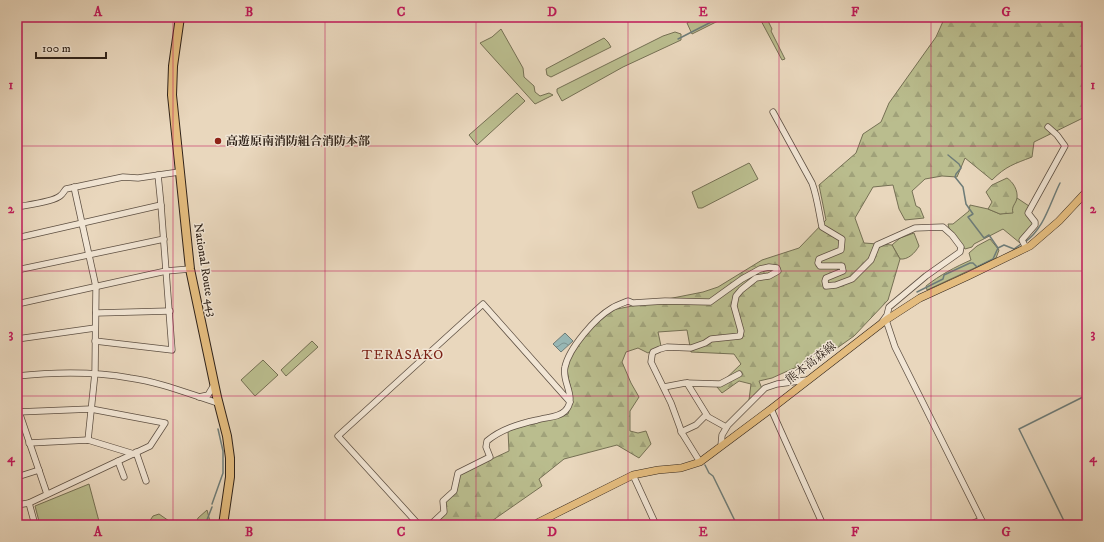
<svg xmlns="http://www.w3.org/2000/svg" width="1104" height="542" font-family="'IM FELL DW Pica','Noto Serif JP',serif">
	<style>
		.green { fill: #babd8e; stroke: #757054 }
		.forest { fill: url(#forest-firs); stroke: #757054 }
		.water { fill: url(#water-waves); stroke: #6e7c78 }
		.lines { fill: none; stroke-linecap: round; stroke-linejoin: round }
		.stream { stroke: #6e7c78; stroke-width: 1.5 }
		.minor-casing { stroke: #5e5043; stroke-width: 7 }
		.major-casing { stroke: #30231a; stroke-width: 8 }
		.highway-casing { stroke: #30231a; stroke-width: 10 }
		.minor { stroke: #f1e5d4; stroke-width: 5.5 }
		.major { stroke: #e4bc7e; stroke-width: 7 }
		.highway { stroke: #e4bc7e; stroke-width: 8 }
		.grid { fill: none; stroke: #c2185b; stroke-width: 1; stroke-opacity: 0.55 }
		.poi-dot { fill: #8f2418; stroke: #f1e5d4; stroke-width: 1.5 }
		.labels { text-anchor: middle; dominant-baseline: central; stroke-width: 3; stroke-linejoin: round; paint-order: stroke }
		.poi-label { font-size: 12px; font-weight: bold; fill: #30231a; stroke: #f1e5d4; text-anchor: start }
		.street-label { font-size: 12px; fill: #30231a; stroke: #f1e5d4 }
		.quarter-label { font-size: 14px; letter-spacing: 1px; fill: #7a1f14; stroke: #f1e5d4 }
		.neatline { fill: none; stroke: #c2185b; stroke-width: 1.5 }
		.grid-label { font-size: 13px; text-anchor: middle; font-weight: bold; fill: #c2185b }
	</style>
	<defs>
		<pattern id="forest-firs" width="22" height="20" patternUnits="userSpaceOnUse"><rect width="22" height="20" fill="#babd8e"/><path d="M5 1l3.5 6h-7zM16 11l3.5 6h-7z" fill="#a0a27a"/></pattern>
		<pattern id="water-waves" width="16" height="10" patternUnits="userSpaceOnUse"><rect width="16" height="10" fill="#98b8b6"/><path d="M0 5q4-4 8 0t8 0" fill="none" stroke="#7c9593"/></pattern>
	</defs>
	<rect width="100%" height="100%" fill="#e9d7bd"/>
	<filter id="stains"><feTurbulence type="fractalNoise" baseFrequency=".005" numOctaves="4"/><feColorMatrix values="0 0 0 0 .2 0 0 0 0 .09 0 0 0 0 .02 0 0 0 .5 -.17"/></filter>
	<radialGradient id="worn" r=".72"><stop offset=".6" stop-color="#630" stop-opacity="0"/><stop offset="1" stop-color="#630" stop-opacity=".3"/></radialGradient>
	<g class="green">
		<polygon points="699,17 726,17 692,34 687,23"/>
		<polygon points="759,17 766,17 772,29 771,31 785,59 782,60"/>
		<polygon points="501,29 523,68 524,77 534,86 535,92 540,96 549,93 553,95 535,104 480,43 492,37"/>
		<polygon points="675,32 681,34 681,40 623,67 562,101 557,92 557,89 663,36"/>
		<polygon points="604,38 608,42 611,47 551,77 547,75 546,69"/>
		<polygon points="517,93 525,101 477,145 469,135"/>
		<polygon points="749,163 750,164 758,179 702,208 698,208 692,192"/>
		<polygon points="1017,198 1029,206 1026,214 1032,220 1033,225 1020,243 1003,229 974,244 972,247 965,249 949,228 948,224 953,224 969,211 970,205 988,209 1000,214 1012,212 1012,208"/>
		<path d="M 914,233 L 919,246 C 915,253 908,260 900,259 L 892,245 L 900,238 Z"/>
		<path d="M 990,239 L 999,250 L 996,258 L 927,290 L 926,286 C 940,275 955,267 971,260 L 969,253 L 977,246 Z"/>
		<polygon points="312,341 318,347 286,376 281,370"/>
		<polygon points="263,360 278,375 255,396 241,380"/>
		<polygon points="89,484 100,525 40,525 35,506"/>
	</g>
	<g class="forest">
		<path d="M 945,17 L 1087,17 L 1087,116 L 1034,142 L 1032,157 C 1014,164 1006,166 992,180 L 965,158 L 957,177 L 942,176 L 925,179 L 912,191 L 916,206 L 920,208 L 924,218 L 905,220 L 899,209 L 893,185 L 873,187 L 855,218 L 864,243 L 892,245 L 900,259 L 888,300 L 854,336 L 823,358 L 792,369 L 772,378 L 759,381 L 762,389 L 749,400 L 751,384 L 739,381 L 722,393 L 717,387 L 741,364 L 734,354 L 691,352 L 687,330 L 658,332 L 661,346 L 648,353 L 638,348 L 626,352 L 622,362 L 631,383 L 639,397 L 630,411 L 630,431 L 638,433 L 646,431 L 651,444 L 639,458 L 617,445 L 564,459 L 539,479 L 542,486 L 486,525 L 435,525 L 446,514 L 445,502 L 460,474 L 509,451 L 508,431 L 539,421 L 568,414 L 572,401 L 571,389 L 568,377 L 567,366 L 573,351 L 589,330 L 612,310 L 703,292 L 718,287 L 762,260 L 799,248 L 826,220 L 819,185 L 856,153 L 863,134 L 881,122 L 889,103 L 936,37 Z"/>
		<path d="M 1007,178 C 1013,182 1018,190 1017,198 C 1016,204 1011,206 1013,213 L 1000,214 L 988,209 L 992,202 L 986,192 L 992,185 Z"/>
		<polygon points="207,510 211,525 195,525 198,518"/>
		<polygon points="159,514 169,521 168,525 147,525 153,516"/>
	</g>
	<polygon class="water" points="565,333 573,341 561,352 553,344"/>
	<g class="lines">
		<g class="stream">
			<polyline points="678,39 721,17"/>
			<polyline points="948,155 959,164 961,168 956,174 955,177 963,187 966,204 973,214 968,217 984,238 989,235 998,248"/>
			<path d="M 1025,242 C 1044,229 1050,203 1060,183"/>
			<polyline points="917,292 943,279 944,275 970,263 973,263 977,267 993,259 998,248 1004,245 1014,249 1021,244"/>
			<polyline points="705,465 709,473 713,476 737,525"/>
			<polyline points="212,504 223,473 223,451 218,429"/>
			<polyline points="205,525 212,507"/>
			<polyline points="1066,525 1019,429 1087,395"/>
		</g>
		<g class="minor-casing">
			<g id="minor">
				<path d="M 773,112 L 812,183 C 817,196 819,213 822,227 L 842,239 L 841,250 L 819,259 L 818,263 L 820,266 L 842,266 L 843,271 L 826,278 L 825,281 L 826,286 L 836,285 L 852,279 L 871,260 L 877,245 L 915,228 L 943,227 L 952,235 L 961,247 L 960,252 L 926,276 L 889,307 L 887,315 L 882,322"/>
				<polyline points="74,187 96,287 95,373 88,440"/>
				<path d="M 17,207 C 27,205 53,202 60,196 C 63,194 64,191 66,189 L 123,177 L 138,178 L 179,172"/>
				<polyline points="17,238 161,205"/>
				<polyline points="1026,248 1022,240 1035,225 1035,222 1028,213 1065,146 1057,135 1048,127"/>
				<polyline points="17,261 19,270"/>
				<polyline points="17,270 164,239"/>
				<polyline points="17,304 166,271 190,269"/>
				<polyline points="96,313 170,311"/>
				<polyline points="886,320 895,347 984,525"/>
				<polyline points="17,339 95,328"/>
				<polyline points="95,341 172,350 161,205 158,175"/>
				<path d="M 17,376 C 55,372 92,371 130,378 C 160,382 189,394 218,403"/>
				<polyline points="687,383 708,417 726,427"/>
				<polyline points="664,387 685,383 720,384 739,374"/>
				<polyline points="199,397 208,395 214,385"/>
				<polyline points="17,406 47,494"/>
				<polyline points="771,409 823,525"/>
				<polyline points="17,412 91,409 165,423 150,446 29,503 17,505"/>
				<polyline points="681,432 696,425 706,415"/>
				<polyline points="29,443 88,440 134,454"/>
				<polyline points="721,446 722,435 728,425 765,388 777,384 807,380"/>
				<polyline points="136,452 146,481"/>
				<polyline points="118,461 124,477"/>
				<polyline points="633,475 656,525"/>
				<polyline points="17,477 39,470"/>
				<polyline points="29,503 35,525"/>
				<polyline points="419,525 338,436 483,304 570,402"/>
				<path d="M 430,525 L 444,512 L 443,501 L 454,491 L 458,473 L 490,457 L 486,447 L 487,441 C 501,429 519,424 537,420 C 546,417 558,418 565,411 C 578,398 561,381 565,367 C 569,348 595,318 612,308 C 617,305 623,303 628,301 L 633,303 L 665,301 L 710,302 L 742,279 L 760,269 L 769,267 L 777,268 L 778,271 L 769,276 L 756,278 L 741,290 L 736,296 L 734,306 L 741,331 L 740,336 L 711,339 L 705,343 L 691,348 L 667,347 L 660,349 L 653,352 L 652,355 L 651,362 L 671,403 L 682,433 L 700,462"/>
				<polyline points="969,525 981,520"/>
			</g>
		</g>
		<g class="major-casing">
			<polyline id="major" points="535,525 539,522 633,475 658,470 681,468 700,462 771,409 886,320 920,298 968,276 1030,246 1059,221 1087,191"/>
		</g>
		<g class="highway-casing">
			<polyline id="highway" points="180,17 173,66 172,95 190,269 217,397 227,436 230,458 230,477 223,525"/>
		</g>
		<use href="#minor" class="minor"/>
		<use href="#major" class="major"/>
		<use href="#highway" class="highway"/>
	</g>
	<path class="grid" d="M 173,17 L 173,525M 325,17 L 325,525M 476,17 L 476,525M 628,17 L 628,525M 779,17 L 779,525M 931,17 L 931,525M 17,146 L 1087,146M 17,271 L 1087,271M 17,396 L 1087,396"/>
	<circle class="poi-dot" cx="218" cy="141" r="4"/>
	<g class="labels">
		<g class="poi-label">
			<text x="226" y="141">高遊原南消防組合消防本部</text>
		</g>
		<g class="street-label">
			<text transform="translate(205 270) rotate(81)">National Route 443</text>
			<text transform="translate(811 363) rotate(-38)">熊本高森線</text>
		</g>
		<g class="quarter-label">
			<text x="403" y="355">TERASAKO</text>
		</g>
	</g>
	<rect width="1104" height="542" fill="none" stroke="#e9d7bd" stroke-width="44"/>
	<path d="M36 52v6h70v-6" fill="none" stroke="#30231a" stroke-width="2"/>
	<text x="42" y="52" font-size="12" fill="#30231a" stroke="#f1e5d4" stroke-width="3" paint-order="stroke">100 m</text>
	<rect x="22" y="22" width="1060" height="498" class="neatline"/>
	<g class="grid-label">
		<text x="98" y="16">A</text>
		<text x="249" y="16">B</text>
		<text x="401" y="16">C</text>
		<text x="552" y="16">D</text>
		<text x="703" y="16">E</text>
		<text x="855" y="16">F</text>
		<text x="1006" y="16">G</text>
		<text x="11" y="89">1</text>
		<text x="1093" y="89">1</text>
		<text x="11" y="213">2</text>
		<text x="1093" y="213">2</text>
		<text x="11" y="338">3</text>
		<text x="1093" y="338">3</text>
		<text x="11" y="462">4</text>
		<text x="1093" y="462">4</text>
		<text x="98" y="536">A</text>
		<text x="249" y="536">B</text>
		<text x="401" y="536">C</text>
		<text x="552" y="536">D</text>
		<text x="703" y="536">E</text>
		<text x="855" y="536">F</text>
		<text x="1006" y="536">G</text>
	</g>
	<rect width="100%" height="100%" filter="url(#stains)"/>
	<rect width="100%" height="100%" fill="url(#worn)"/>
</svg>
